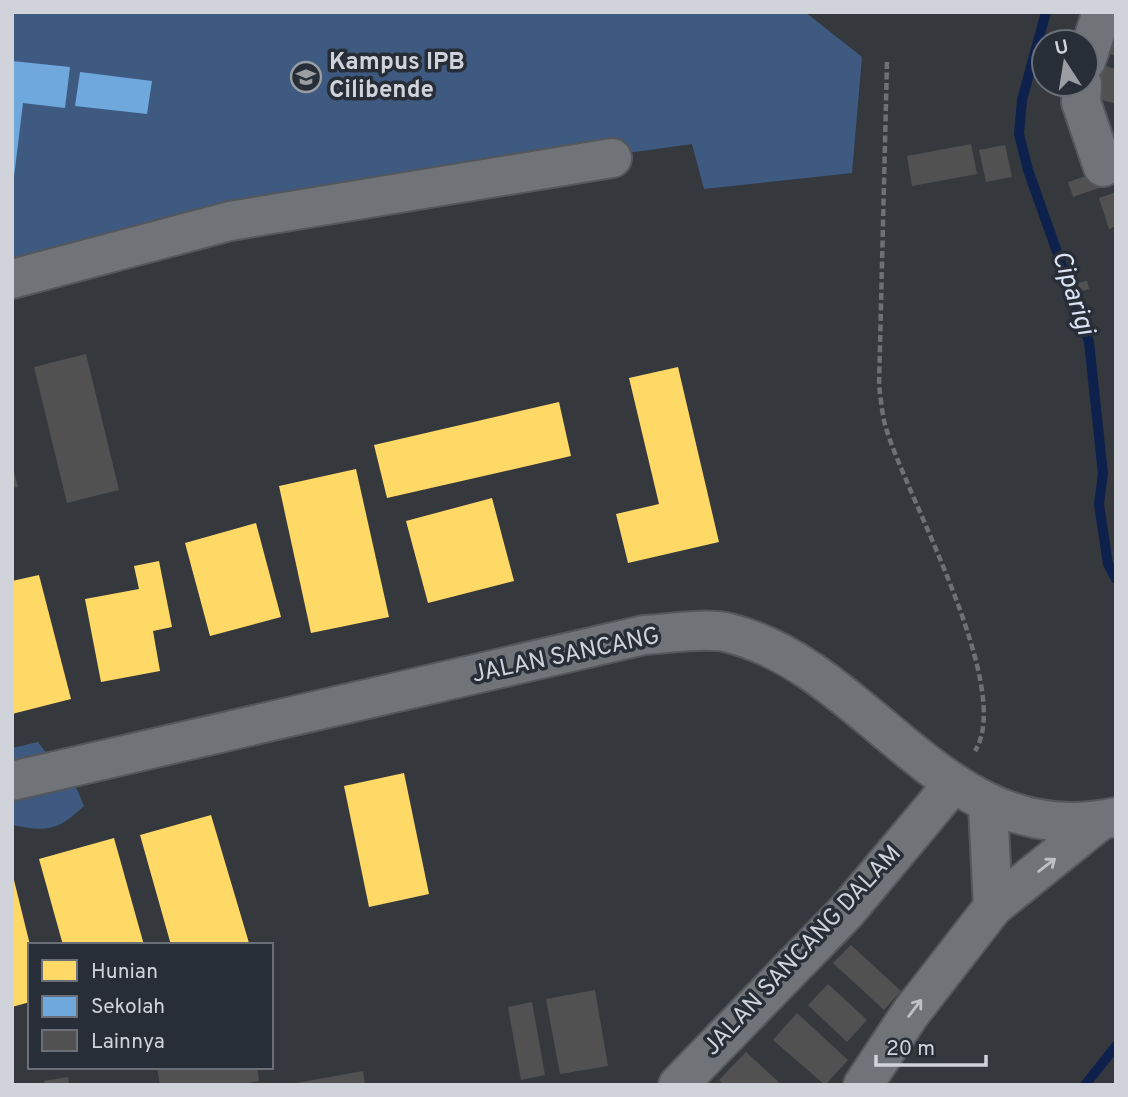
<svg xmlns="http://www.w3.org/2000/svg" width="1128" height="1097" font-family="Overpass,sans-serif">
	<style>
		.green { fill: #3f5a81 }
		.homes { fill: #ffd966 }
		.schools { fill: #6fa8dc }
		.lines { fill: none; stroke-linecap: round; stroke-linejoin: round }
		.stream { stroke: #0d214c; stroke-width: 10 }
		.building { fill: #525152 }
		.minor-casing { stroke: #54575b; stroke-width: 42 }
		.path { stroke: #6e7074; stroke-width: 4.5; stroke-dasharray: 7 3.5; stroke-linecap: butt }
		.minor { stroke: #707478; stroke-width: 38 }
		.oneway { stroke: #bdc1c6 }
		.labels { text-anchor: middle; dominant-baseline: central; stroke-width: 7; stroke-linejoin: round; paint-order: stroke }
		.poi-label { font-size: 24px; font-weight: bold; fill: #d0d4da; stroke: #272e37; text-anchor: start }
		.street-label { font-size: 24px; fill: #d0d4da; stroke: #272e37 }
		.water-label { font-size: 26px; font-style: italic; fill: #dbe4f4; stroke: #272e37 }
	</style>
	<rect width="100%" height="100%" fill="#35393e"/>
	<g class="green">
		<polygon points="12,12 805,12 862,57 852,173 704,189 692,144 216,210 12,261"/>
		<path d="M 38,742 L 54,764 L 74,782 L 84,806 C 57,831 48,832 12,825 L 12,748 Z"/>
	</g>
	<g class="homes">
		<polygon points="678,367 719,542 628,563 616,514 659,504 629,378"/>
		<polygon points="559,402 571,456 387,498 374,445"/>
		<polygon points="356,469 389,617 311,633 279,486"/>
		<polygon points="492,498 514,581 428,603 406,521"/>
		<polygon points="256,523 281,617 210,636 185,543"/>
		<polygon points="159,561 172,627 153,631 160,671 101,682 85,599 139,589 134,566"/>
		<polygon points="39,575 71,699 12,714 12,581"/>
		<polygon points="404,773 429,894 369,907 344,786"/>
		<polygon points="211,815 249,943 171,945 140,835"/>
		<polygon points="114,838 144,945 63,945 39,859"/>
		<polygon points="13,876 30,945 30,1002 12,1007"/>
	</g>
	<g class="schools">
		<polygon points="12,61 70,67 65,108 23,103 14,177"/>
		<polygon points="80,72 152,81 147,114 75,106"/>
	</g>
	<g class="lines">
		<g class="stream">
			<polyline points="1046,12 1022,100 1019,134 1028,170 1089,342 1103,474 1099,504 1108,564 1116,579"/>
			<polyline points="1085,1085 1116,1046"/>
		</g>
	</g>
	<g class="building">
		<polygon points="1116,32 1116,56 1099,51"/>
		<polygon points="1094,63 1116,69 1116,104 1085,95"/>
		<polygon points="971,144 977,174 912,186 907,156"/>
		<polygon points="1005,145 1012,177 986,182 979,150"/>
		<polygon points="1116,166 1116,182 1073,197 1068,182"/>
		<polygon points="1116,192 1116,226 1109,229 1099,198"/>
		<polygon points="1087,281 1089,289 1078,292 1076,283"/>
		<polygon points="86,354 119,490 67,503 34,367"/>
		<polygon points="12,464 18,487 12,488"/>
		<polygon points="851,945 901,991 884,1010 833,963"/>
		<polygon points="828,984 867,1020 847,1042 808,1005"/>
		<polygon points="595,990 608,1066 560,1074 546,999"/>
		<polygon points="532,1002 545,1075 521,1080 508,1007"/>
		<polygon points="797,1013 848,1060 825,1085 773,1040"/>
		<polygon points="746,1052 782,1085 724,1085 719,1080"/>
		<polygon points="157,1067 257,1067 259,1081 237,1085 160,1085"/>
		<polygon points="363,1071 365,1085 296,1085 296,1083"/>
		<polygon points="68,1077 69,1085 45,1085 44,1081"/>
	</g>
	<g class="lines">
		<g class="minor-casing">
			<g id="minor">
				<polyline points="1086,61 1102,12"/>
				<polyline points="1082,84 1081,102 1103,167"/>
				<polyline points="12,279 230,221 612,158"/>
				<path d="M 12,781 L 644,635 C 667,634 707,627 729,633 C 873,669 946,855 1116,817"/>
				<polyline points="988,805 993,907"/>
				<polyline points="678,1085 846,912 953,784"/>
				<polyline points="863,1085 910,1014 993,907 1101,820"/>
			</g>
		</g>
		<path class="path" d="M 887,62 L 879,386 C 881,399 882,415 886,428 C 907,498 1015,688 975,751"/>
		<use href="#minor" class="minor"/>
	</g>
	<defs><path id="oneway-shaft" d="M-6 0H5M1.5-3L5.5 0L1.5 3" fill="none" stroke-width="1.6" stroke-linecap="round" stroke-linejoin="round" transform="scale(1.75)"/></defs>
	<g class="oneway">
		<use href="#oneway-shaft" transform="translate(1047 865) rotate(-38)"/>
		<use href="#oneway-shaft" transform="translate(915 1008) rotate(-53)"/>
	</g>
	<defs>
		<g id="university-ring" transform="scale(1.575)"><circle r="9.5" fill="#272e37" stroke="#9a9ea3" stroke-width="1.5"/><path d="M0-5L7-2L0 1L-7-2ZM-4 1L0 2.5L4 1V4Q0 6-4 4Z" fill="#9a9ea3"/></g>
	</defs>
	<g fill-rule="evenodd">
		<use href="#university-ring" x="306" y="77"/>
	</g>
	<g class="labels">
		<g class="poi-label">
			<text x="329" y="63">Kampus IPB<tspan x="329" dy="28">Cilibende</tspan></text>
		</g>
		<g class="street-label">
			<text transform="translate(566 656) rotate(-12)">JALAN SANCANG</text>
			<text transform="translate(803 951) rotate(-47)">JALAN SANCANG DALAM</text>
		</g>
		<g class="water-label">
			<text transform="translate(1072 293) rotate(72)">Ciparigi</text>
		</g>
	</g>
	<rect width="1128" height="1097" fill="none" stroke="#d0d4da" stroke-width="28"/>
	<rect x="28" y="943" width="245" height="126" fill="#272e37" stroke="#6b7078" stroke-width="2"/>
	<rect x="42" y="960" width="35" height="21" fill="#ffd966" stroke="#6b7078" stroke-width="2"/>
	<text x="91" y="978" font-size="21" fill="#d0d4da">Hunian</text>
	<rect x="42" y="996" width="35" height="21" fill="#6fa8dc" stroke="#6b7078" stroke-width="2"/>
	<text x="91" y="1013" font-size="21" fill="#d0d4da">Sekolah</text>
	<rect x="42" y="1030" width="35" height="21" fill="#525152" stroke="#6b7078" stroke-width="2"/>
	<text x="91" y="1048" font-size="21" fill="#d0d4da">Lainnya</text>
	<g transform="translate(1065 63) rotate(348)"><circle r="33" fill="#272e37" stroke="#6b7078" stroke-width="2"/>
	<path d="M0-5L12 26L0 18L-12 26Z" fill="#9a9ea3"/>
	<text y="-10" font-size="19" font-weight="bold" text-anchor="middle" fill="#d0d4da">U</text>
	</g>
	<path d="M876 1055v10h110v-10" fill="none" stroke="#d0d4da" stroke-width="3.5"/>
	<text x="886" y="1055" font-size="21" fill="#d0d4da" stroke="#272e37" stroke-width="5" paint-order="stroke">20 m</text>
</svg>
